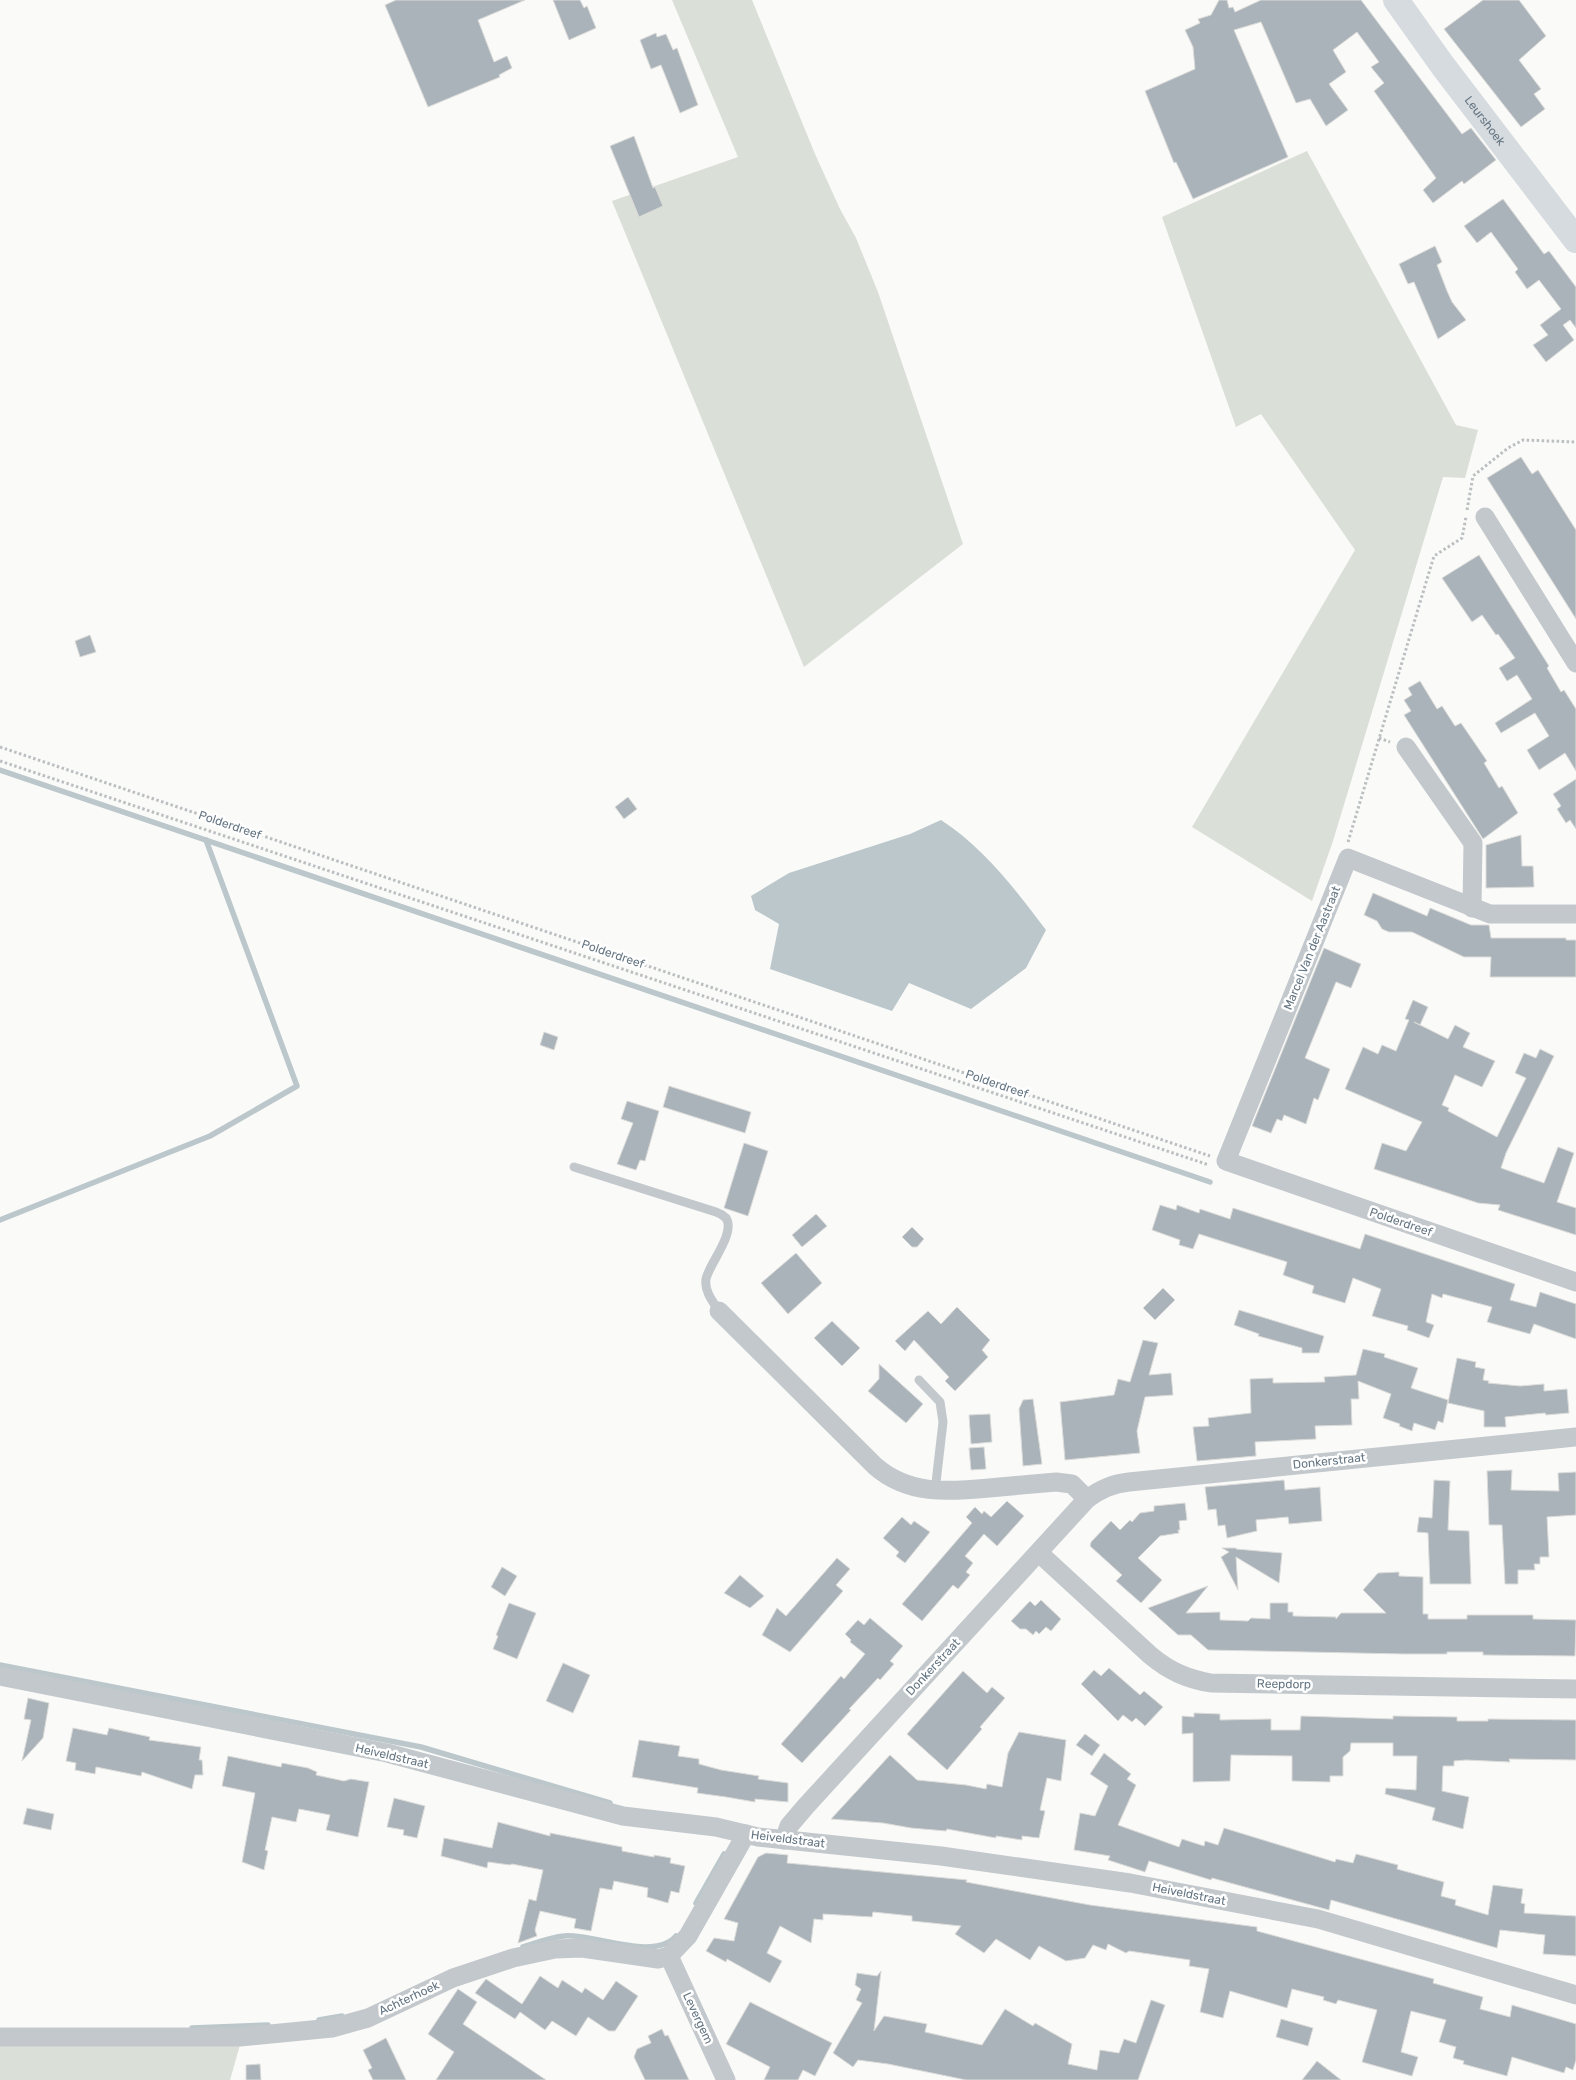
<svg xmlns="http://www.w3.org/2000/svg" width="1576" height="2080" font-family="Rubik,sans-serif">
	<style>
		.green { fill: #dadfd7 }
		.water { fill: #bbc7cb }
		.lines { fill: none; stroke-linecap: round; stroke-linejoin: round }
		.stream { stroke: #bbc7cb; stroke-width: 5.5 }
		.building { fill: #aab3b9; stroke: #dcdcda }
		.path { stroke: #bbbfc2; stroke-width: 3; stroke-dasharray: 2.5 2.5; stroke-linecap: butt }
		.lane { stroke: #c3c8cc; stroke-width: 9 }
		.street { stroke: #c3c8cc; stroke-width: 19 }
		.secondary { stroke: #d6dbdf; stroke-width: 26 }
		.labels { text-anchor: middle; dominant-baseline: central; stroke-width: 5; stroke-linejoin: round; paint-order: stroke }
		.street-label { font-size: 12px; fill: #657683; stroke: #fff }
	</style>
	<rect width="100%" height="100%" fill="#fafaf8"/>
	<g class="green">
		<polygon points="672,0 752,0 815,154 840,209 856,238 878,292 963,544 804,667 612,201 738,157"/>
		<polygon points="1307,151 1456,425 1478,430 1465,478 1443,477 1333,841 1312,901 1192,827 1355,550 1261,414 1236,427 1162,217"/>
		<polygon points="0,2045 240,2045 230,2080 0,2080"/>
	</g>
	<path class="water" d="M 941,820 C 983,847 1016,890 1046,930 L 1026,968 L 971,1009 L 909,983 L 892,1011 L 770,969 L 779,924 L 755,910 L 751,896 L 789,873 L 910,834 Z"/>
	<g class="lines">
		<g class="stream">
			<polyline points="0,770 1210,1182"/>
			<polyline points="0,1220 210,1136 297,1086 206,840"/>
			<polyline points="0,1665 421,1747 610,1803"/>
			<polyline points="696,1903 724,1854"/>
			<path d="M 523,1947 C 536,1943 551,1937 564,1936 C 593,1933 654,1962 676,1936"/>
			<polyline points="319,2020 342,2016"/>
			<polyline points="192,2028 268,2025"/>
		</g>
	</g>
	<g class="building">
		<polygon points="396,0 525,0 478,20 494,62 507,56 512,68 499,75 500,77 428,107 385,5"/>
		<polygon points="553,0 580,0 584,8 587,6 596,28 569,40"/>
		<polygon points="1219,0 1227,0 1229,8 1233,7 1235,12 1261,0 1361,0 1462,134 1471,128 1496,160 1464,184 1462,181 1433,203 1423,190 1436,178 1374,91 1384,83 1371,67 1379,62 1357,32 1333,50 1346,72 1329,84 1348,110 1326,126 1310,99 1296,103 1261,22 1234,30 1288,157 1193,199 1176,162 1174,163 1145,91 1195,69 1193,47 1185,30 1200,23 1198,19 1211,15"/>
		<polygon points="1483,0 1519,0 1546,36 1519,60 1541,89 1534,94 1545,109 1521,127 1444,29"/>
		<polygon points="656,33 657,37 666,34 673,50 677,48 698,105 680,113 661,65 651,69 640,40"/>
		<polygon points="634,136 653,188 655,187 663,206 639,217 610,146"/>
		<polygon points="1503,199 1544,254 1549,251 1576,287 1576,328 1570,320 1563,325 1574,340 1546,362 1533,345 1548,335 1540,325 1561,309 1539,280 1527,289 1515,272 1518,269 1491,232 1477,243 1464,226"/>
		<polygon points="1435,246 1442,262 1437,265 1447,291 1452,302 1466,320 1438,339 1414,282 1408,284 1399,264"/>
		<polygon points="1521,457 1532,474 1538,470 1576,530 1576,619 1487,478"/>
		<polygon points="1479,555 1549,666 1547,668 1561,692 1564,690 1576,709 1576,771 1565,753 1539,770 1527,750 1549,736 1535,713 1501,733 1495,723 1532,699 1517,675 1507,681 1499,668 1515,658 1498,634 1496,635 1482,615 1472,622 1442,578"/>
		<polygon points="90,635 96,652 80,657 75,641"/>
		<polygon points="1420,681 1437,709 1442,706 1455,726 1461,723 1487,761 1484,763 1499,788 1502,786 1518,813 1483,839 1404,715 1411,711 1404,700 1412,695 1408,688"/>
		<polygon points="1576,779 1576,829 1570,820 1566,823 1557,809 1561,806 1553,794"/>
		<polygon points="628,797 637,809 624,819 615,807"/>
		<polygon points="1521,835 1522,866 1533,866 1534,887 1486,888 1486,845"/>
		<polygon points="1373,893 1427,916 1430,908 1471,925 1489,925 1491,938 1566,938 1566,940 1576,940 1576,977 1490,977 1491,957 1464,957 1412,932 1389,932 1382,929 1377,921 1364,915"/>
		<polygon points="1324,948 1361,964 1351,988 1336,982 1305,1058 1330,1069 1318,1100 1314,1098 1306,1124 1284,1115 1282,1121 1277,1119 1271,1133 1252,1126"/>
		<polygon points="1413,1000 1428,1007 1420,1025 1414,1022 1448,1039 1455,1025 1470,1033 1463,1047 1495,1061 1482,1087 1455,1075 1442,1105 1449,1108 1448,1111 1497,1137 1526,1078 1515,1073 1524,1053 1536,1058 1540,1049 1554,1056 1506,1153 1501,1168 1544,1183 1558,1147 1574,1153 1557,1202 1576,1208 1576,1235 1498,1210 1500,1205 1478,1203 1374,1169 1382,1143 1406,1151 1422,1122 1345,1089 1363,1047 1378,1054 1382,1045 1396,1051 1409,1020 1405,1019"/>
		<polygon points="544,1032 558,1037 554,1050 540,1045"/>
		<polygon points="669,1086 751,1112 745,1133 663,1107"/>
		<polygon points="627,1101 659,1111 645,1161 640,1160 636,1170 617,1164 633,1123 621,1119"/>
		<polygon points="744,1143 768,1151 748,1216 724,1208"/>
		<polygon points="1160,1205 1176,1210 1177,1205 1199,1213 1200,1209 1230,1219 1233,1208 1360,1249 1365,1234 1515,1284 1510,1300 1536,1307 1540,1292 1576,1304 1576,1339 1534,1324 1530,1334 1487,1322 1492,1307 1443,1294 1442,1298 1432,1294 1426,1322 1434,1325 1429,1338 1407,1330 1408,1326 1372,1316 1381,1289 1353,1278 1345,1303 1312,1293 1314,1286 1283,1275 1287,1262 1199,1234 1193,1249 1179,1245 1180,1240 1152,1230"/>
		<polygon points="816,1214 827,1226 802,1247 792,1235"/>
		<polygon points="912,1227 924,1239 917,1247 912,1247 902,1237"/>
		<polygon points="796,1253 822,1283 788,1314 761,1283"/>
		<polygon points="1163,1288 1175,1300 1155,1320 1143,1308"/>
		<polygon points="957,1307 990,1340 982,1350 988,1357 955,1391 945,1381 949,1377 914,1340 905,1351 895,1341 928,1311 941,1324"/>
		<polygon points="1239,1310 1324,1336 1319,1353 1302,1353 1302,1348 1258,1336 1259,1334 1234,1325"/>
		<polygon points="832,1321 860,1348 842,1366 814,1338"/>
		<polygon points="1143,1340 1158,1343 1149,1375 1171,1373 1173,1395 1145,1397 1137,1431 1140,1453 1065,1460 1060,1402 1114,1395 1118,1379 1130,1382"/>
		<polygon points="1363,1349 1385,1354 1384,1357 1418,1368 1411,1388 1448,1400 1443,1423 1438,1421 1435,1430 1414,1423 1412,1431 1399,1426 1400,1424 1383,1418 1391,1394 1358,1381 1359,1399 1351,1399 1352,1425 1315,1426 1316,1439 1255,1442 1256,1456 1197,1461 1193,1427 1209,1426 1208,1418 1251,1413 1250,1379 1273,1378 1273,1383 1325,1382 1324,1377 1356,1375"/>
		<polygon points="1457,1358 1476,1362 1475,1367 1485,1369 1483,1380 1489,1381 1488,1383 1520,1386 1544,1384 1544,1391 1567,1389 1569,1413 1546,1415 1545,1413 1505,1417 1506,1427 1484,1427 1484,1411 1448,1403"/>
		<polygon points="879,1364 923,1404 906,1423 868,1391 879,1379"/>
		<polygon points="1033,1399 1042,1464 1023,1466 1019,1409 1023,1400"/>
		<polygon points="990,1414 992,1442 971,1444 969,1415"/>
		<polygon points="984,1447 986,1469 971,1470 969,1448"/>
		<polygon points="1512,1470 1511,1490 1559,1491 1558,1473 1576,1472 1576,1515 1547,1517 1549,1557 1540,1557 1540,1564 1534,1564 1535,1570 1518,1570 1518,1584 1505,1584 1502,1525 1489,1525 1487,1471"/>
		<polygon points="1284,1480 1285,1490 1320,1487 1322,1521 1289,1524 1288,1517 1256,1520 1257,1531 1227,1538 1225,1525 1218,1526 1216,1509 1208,1510 1205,1487"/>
		<polygon points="1434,1480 1450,1481 1448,1530 1469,1531 1471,1584 1430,1584 1428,1533 1417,1532 1419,1517 1432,1518"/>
		<polygon points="1007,1501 1024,1516 997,1546 984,1534 965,1556 973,1563 966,1572 970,1575 958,1589 953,1585 922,1621 902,1604 972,1523 966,1517 975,1507 982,1514 984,1511 991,1517"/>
		<polygon points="1185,1503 1187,1520 1179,1521 1180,1530 1178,1530 1179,1533 1160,1536 1138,1558 1162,1580 1141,1603 1116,1581 1122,1575 1090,1546 1091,1542 1111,1521 1120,1530 1130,1520 1132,1522 1140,1513 1154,1511 1154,1506"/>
		<polygon points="902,1517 911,1525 914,1521 930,1532 905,1563 896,1556 899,1552 883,1538"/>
		<polygon points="1222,1548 1236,1548 1236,1549 1282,1553 1279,1583 1236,1557 1238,1590 1221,1557 1229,1552"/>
		<polygon points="837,1558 850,1569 836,1585 843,1591 790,1652 762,1635 777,1608 786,1616"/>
		<polygon points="502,1567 517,1576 505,1596 491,1587"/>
		<polygon points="1399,1572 1399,1576 1423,1577 1423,1614 1428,1614 1428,1619 1467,1619 1467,1615 1533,1615 1533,1619 1576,1620 1575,1656 1483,1655 1483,1652 1447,1652 1447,1654 1404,1654 1208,1650 1191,1635 1178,1635 1148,1608 1208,1586 1186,1613 1220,1612 1220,1620 1248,1621 1251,1618 1270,1619 1270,1603 1288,1603 1288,1612 1293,1612 1293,1616 1336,1617 1336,1619 1341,1613 1386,1613 1363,1590 1378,1573"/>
		<polygon points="740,1575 764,1596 750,1608 724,1593"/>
		<polygon points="1041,1600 1061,1619 1051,1631 1046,1627 1039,1634 1036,1631 1033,1635 1026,1629 1020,1629 1011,1621 1030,1601 1035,1606"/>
		<polygon points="509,1603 536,1613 517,1659 493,1649 498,1636 496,1635"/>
		<polygon points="870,1618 903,1646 890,1661 894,1664 880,1680 878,1678 849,1709 851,1710 802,1763 781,1744 841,1676 844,1679 865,1654 850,1642 851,1640 845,1634 858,1620 864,1625"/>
		<polygon points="563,1663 590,1675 573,1713 546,1701"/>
		<polygon points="1109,1668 1140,1695 1144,1691 1163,1707 1145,1726 1136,1718 1132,1722 1123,1715 1118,1721 1081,1684 1094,1670 1101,1676"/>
		<polygon points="963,1671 987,1693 992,1687 1005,1698 980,1727 982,1729 947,1770 907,1734"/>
		<polygon points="28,1698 49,1703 43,1738 22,1761 31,1720 24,1719"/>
		<polygon points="1194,1713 1220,1714 1220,1720 1271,1719 1271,1730 1300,1730 1301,1716 1393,1719 1393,1716 1457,1717 1457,1721 1488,1721 1488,1719 1576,1720 1576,1760 1509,1759 1510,1762 1466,1760 1454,1761 1454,1766 1443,1766 1442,1791 1469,1797 1463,1829 1432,1820 1435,1808 1385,1794 1386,1788 1416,1790 1417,1756 1393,1756 1393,1743 1351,1743 1350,1751 1343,1757 1343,1776 1330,1776 1330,1782 1292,1781 1292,1756 1231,1755 1230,1781 1193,1782 1193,1733 1182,1734 1182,1716 1194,1717"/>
		<polygon points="73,1728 107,1735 109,1728 150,1737 149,1740 201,1747 199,1760 202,1760 203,1775 195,1775 192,1789 142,1772 141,1776 96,1767 95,1774 75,1770 76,1763 66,1761"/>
		<polygon points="1019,1732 1066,1740 1061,1781 1047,1778 1040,1810 1045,1811 1039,1838 1022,1836 1022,1840 996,1836 996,1838 947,1829 946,1831 911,1828 883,1823 831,1819 890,1755 917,1780 966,1785 986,1789 987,1784 1002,1787 1008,1753"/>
		<polygon points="1085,1734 1100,1745 1092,1756 1076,1745"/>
		<polygon points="639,1740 680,1746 678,1756 699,1759 699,1764 721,1770 759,1776 758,1779 788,1783 788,1802 755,1799 755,1802 726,1797 697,1793 698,1788 632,1777"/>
		<polygon points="1104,1753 1131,1774 1127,1779 1136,1785 1118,1825 1179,1847 1182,1839 1204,1846 1205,1841 1218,1845 1224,1828 1335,1862 1336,1859 1353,1863 1356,1854 1398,1865 1397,1869 1444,1882 1441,1896 1456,1900 1455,1905 1488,1915 1493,1885 1523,1889 1521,1903 1525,1904 1524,1913 1576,1916 1576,1956 1543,1954 1545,1935 1500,1930 1497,1948 1331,1900 1329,1910 1212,1878 1211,1880 1149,1861 1145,1872 1108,1860 1110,1856 1074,1850 1080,1813 1095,1816 1108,1786 1090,1774"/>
		<polygon points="228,1756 281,1767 282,1763 308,1768 317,1772 316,1775 344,1781 351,1779 369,1782 358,1837 326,1830 330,1815 299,1809 296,1822 272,1817 265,1850 268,1851 264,1870 242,1862 255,1793 222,1786"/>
		<polygon points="394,1798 425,1806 417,1838 403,1835 404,1830 387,1827"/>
		<polygon points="27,1808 54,1814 51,1830 23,1824"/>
		<polygon points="498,1822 550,1836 550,1833 622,1847 622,1851 654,1857 654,1855 671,1858 670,1863 685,1866 679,1893 671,1891 668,1903 647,1897 648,1888 614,1881 612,1890 600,1888 591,1931 574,1928 576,1919 540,1911 535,1930 537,1936 518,1943 529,1899 536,1901 543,1870 512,1864 510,1865 488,1862 487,1868 441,1856 444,1838 492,1848"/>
		<polygon points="766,1853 788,1855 787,1863 967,1880 966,1882 1090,1905 1257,1927 1257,1931 1434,1979 1433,1983 1483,1997 1480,2009 1510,2017 1512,2005 1576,2024 1576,2060 1573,2070 1566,2067 1564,2073 1512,2057 1507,2076 1463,2064 1464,2061 1453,2058 1456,2047 1439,2042 1446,2020 1411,2011 1401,2052 1418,2057 1412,2076 1362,2062 1377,2010 1338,2000 1336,2004 1323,2000 1324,1997 1292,1989 1287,2008 1230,1991 1223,2018 1200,2012 1209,1969 1189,1966 1190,1960 1129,1951 1126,1953 1108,1944 1106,1950 1093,1945 1085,1958 1066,1961 1039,1946 1030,1960 996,1939 984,1953 955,1934 961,1926 912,1921 912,1916 873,1912 872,1917 823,1914 823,1920 814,1919 811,1943 780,1926 767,1953 782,1961 770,1983 727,1959 726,1962 706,1951 714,1938 734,1941 738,1923 724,1919 758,1857"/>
		<polygon points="881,1971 874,2031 884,2016 927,2024 925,2032 982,2045 1005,2009 1033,2026 1035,2023 1072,2044 1068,2064 1097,2070 1100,2050 1119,2053 1124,2039 1136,2043 1151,2000 1165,2005 1138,2080 966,2080 888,2064 858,2060 853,2067 833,2053 862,2003 856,2000 861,1989 855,1985 857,1973 877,1976"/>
		<polygon points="540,1976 558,1988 562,1980 582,1993 585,1988 603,2000 616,1981 638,1996 615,2031 609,2031 588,2017 576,2036 552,2021 545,2030 520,2012 515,2019 475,1993 486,1979 522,2004"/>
		<polygon points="458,1989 477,2002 463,2024 546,2080 436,2080 454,2052 428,2034"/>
		<polygon points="750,2002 832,2043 815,2076 803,2070 798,2080 764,2080 770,2067 726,2044"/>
		<polygon points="1281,2019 1313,2028 1308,2046 1276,2037"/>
		<polygon points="662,2029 665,2036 668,2035 689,2080 645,2080 634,2057 637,2049 651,2043 648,2036"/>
		<polygon points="386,2038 406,2080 373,2080 368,2070 372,2068 363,2050"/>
		<polygon points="1317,2061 1341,2080 1302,2080"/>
		<polygon points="260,2064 261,2080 246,2080 246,2065"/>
	</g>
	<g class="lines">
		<g class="path">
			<polyline points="1467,510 1473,476 1508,448 1523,440 1576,442"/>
			<polyline points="1379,738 1390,742"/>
			<polyline points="0,747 1210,1156"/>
			<polyline points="0,761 1209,1165"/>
			<polyline points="1348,842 1434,556 1462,538 1466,517"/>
		</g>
		<g class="lane">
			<path d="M 574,1167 L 716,1212 C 719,1213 724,1216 726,1218 C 736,1233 709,1264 706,1279 C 704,1291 713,1302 719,1311"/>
			<polyline points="919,1380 940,1402 943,1422 935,1491"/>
		</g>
		<g class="street">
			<polyline points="1485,517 1576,663"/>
			<polyline points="1406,747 1473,843 1472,908"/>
			<polyline points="1576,914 1490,914 1348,858 1226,1161 1576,1282"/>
			<path d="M 719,1311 L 875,1466 C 908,1495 948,1492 989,1488 C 1011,1486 1033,1484 1056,1482 L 1072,1484 L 1087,1499"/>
			<path d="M 1039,1553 L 1150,1655 C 1169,1671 1187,1679 1211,1683 L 1576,1689"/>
			<polyline points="0,1676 387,1753 623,1816 716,1827 758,1837 941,1856 1130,1883 1318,1919 1576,1995"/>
			<path d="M 784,1840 L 789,1826 L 806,1806 L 1087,1499 C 1101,1489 1112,1484 1129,1482 L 1576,1437"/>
			<polyline points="669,1956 726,2080"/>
			<polyline points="0,2037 240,2037 332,2028 368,2018 453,1978 513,1958 555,1949 582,1948 658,1959 669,1956 688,1936 746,1834"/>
		</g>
		<path class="secondary" id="s1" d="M 1396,0 L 1443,66 L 1576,240"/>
	</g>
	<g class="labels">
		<g class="street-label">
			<text stroke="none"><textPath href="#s1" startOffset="150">Leurshoek</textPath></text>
			<text transform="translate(230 825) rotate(19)">Polderdreef</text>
			<text transform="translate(1312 948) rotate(-68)">Marcel Van der Aastraat</text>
			<text transform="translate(613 954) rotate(19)">Polderdreef</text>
			<text transform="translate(997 1084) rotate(19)">Polderdreef</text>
			<text transform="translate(1401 1222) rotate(19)">Polderdreef</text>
			<text transform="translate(1329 1461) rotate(-6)">Donkerstraat</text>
			<text transform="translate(933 1667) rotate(-47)">Donkerstraat</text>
			<text transform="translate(1284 1684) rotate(1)">Reepdorp</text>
			<text transform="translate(392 1756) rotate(13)">Heiveldstraat</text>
			<text transform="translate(788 1839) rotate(7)">Heiveldstraat</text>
			<text transform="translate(1189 1894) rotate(11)">Heiveldstraat</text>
			<text transform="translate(409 1998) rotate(-25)">Achterhoek</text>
			<text transform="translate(698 2018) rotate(65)">Levergem</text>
		</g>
	</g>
</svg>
